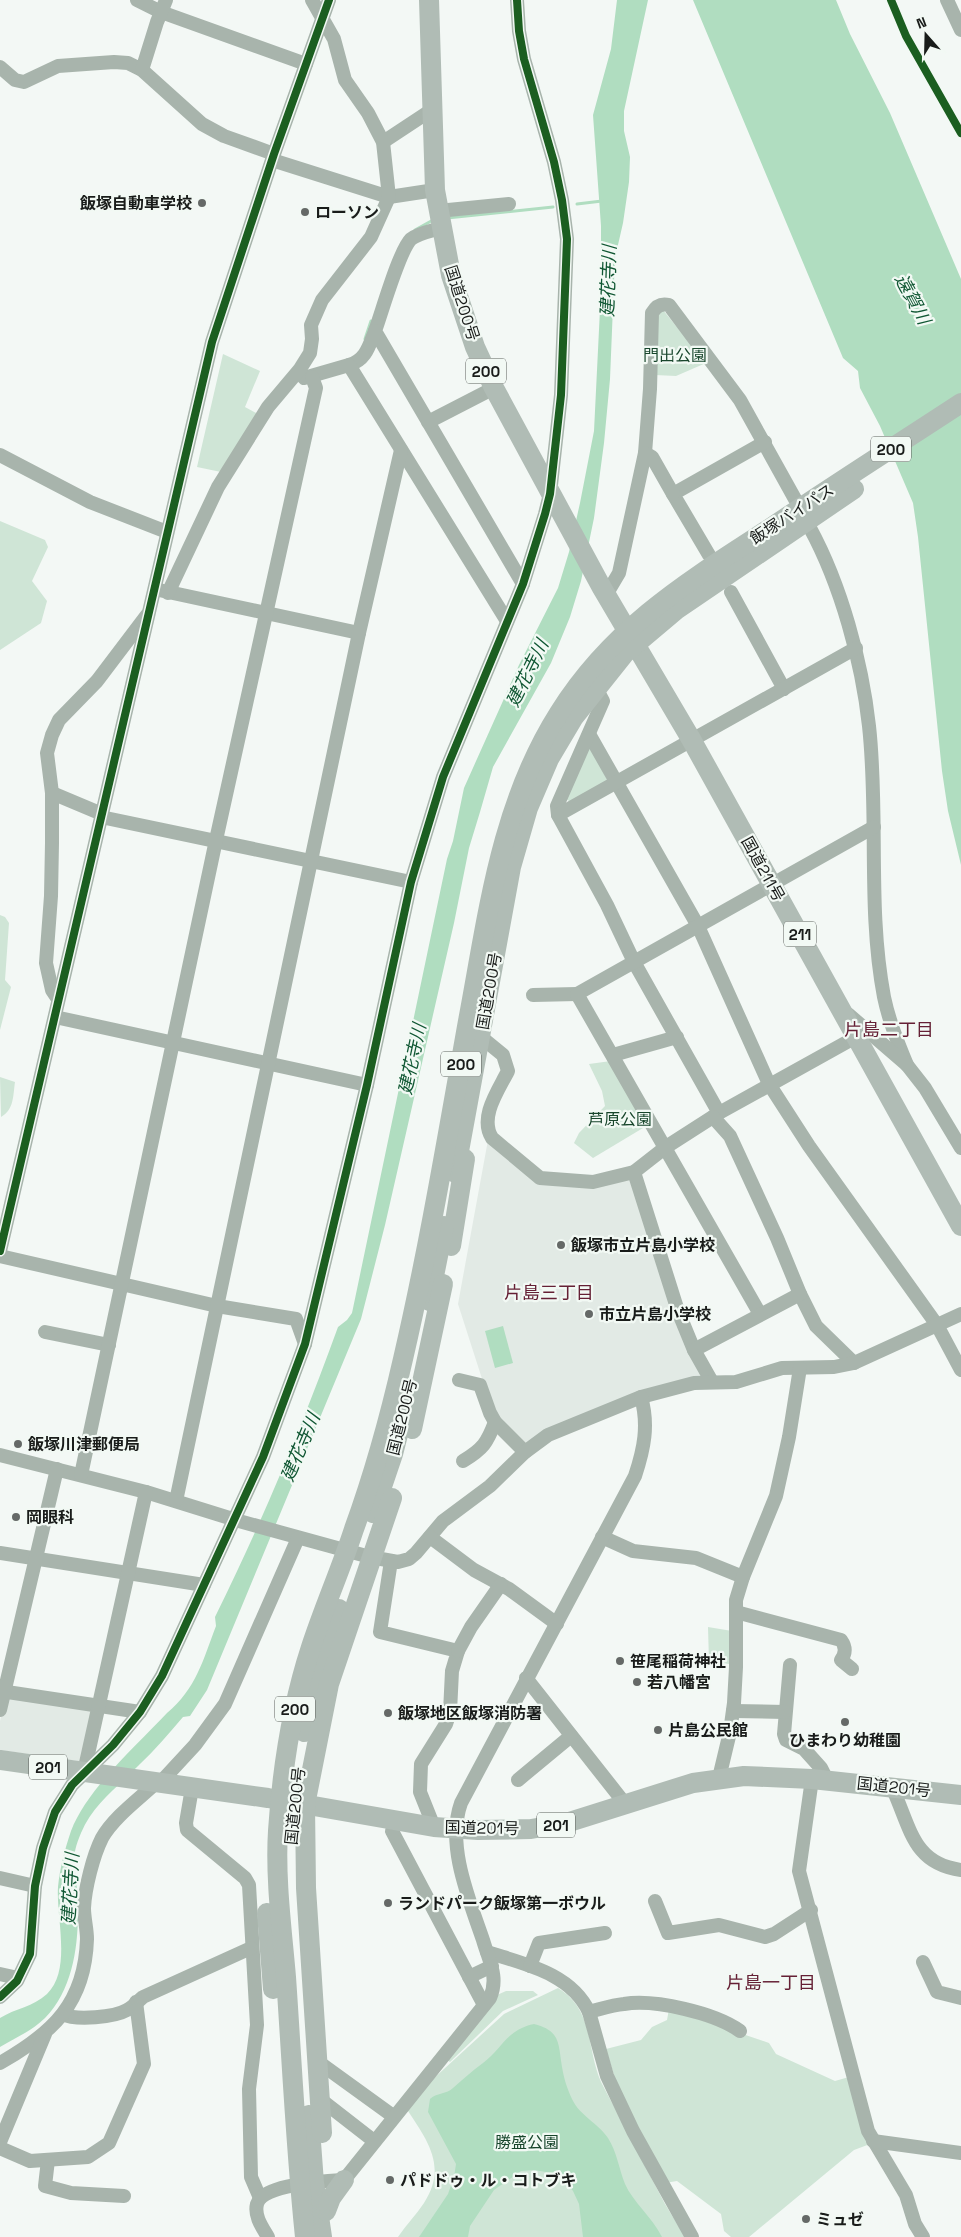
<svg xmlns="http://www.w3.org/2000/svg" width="961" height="2237" font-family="'Space Grotesk','Noto Sans JP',sans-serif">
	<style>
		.built { fill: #e2eae5 }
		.green { fill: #cfe5d6 }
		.water { fill: #b0ddc0 }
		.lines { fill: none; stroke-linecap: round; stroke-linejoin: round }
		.stream { stroke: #b0ddc0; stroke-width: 3 }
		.minor { stroke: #a8b4ac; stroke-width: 14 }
		.highway { stroke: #b0bcb5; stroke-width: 20 }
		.cycleway-casing { stroke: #f2f9f4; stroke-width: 11 }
		.cycleway { stroke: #1b5e20; stroke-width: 8 }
		.poi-dot { fill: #656967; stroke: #f2f9f4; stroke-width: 2 }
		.labels { text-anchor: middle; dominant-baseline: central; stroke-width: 4.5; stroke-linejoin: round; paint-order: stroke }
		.shield { fill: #f2f9f4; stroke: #5a5e5b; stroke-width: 1 }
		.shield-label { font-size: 15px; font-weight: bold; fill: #191c1a }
		.poi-label { font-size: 16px; font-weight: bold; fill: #191c1a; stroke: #f2f9f4; text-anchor: start }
		.street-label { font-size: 16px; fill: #191c1a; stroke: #f2f9f4 }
		.park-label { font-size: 16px; fill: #18462c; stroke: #f2f9f4 }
		.water-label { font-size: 18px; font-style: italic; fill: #105733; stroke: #f2f9f4 }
		.neighbourhood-label { font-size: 18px; fill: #652035; stroke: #f2f9f4 }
	</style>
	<rect width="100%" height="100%" fill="#f3f8f5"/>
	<g class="built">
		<polygon points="488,1140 538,1181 556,1186 591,1187 633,1177 706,1378 525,1447 493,1413 458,1304"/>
		<polygon points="6,1694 96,1709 84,1762 0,1750 0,1721"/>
	</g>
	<g class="green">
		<polygon points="663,310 706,363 676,376 655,375 655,315"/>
		<polygon points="223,354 260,371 245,407 258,414 221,472 197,467"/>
		<polygon points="0,521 45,540 48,547 32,581 47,601 41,623 0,650"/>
		<polygon points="592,746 608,782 572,803 566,799 588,747"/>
		<polygon points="0,915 5,917 9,923 5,980 11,987 0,1030"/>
		<polygon points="611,1061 648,1125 593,1158 574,1143 579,1133 605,1106 602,1091 589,1064"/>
		<path d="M 0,1077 L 15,1082 C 13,1096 14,1110 1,1117 Z"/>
		<polygon points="708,1627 732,1631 730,1664 709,1662"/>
		<path d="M 558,1988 C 594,2010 586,2047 601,2082 L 665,2204 L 685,2237 L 398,2237 C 406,2225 416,2215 424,2203 C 448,2166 427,2140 406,2108 L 432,2080 L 504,2014 Z"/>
		<polygon points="506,1991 533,1991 538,1995 503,2011 450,2062 446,2059 497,1995"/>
		<polygon points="669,2009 769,2043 776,2054 835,2081 849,2077 870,2144 854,2150 749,2237 731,2237 724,2231 721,2214 677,2181 665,2183 620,2095 606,2049 641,2040 652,2027 667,2020"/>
	</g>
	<g class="water">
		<path d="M 617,0 L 648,0 L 624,111 L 624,131 L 630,157 L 629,182 L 623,223 L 615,258 L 610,379 L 604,443 L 594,518 L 581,581 L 570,617 L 551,663 L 493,767 L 480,812 L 469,848 L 454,923 L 385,1225 L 361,1319 L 207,1690 L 190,1716 L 183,1717 C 169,1733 155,1750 139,1765 C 118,1787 93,1804 81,1833 C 70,1859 75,1864 77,1889 C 80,1932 77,1985 45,2018 C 32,2031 15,2038 0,2047 L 0,2018 C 16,2008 33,2007 47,1994 C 72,1970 56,1918 58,1887 C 60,1867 65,1849 71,1831 C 87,1789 136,1746 167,1713 C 196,1689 203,1660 216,1626 L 215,1617 C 262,1522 302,1426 338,1327 L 347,1320 L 352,1313 L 447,859 L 453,841 L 464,788 L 519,665 L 558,588 L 569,552 L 580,503 L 594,431 L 601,289 L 601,226 L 593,115 L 611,49 Z"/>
		<polygon points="693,0 836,0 850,34 890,113 961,279 961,865 948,811 942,771 918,537 913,503 880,426 860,388 858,371 843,358"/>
		<polygon points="503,1326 513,1363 495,1368 485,1331"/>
		<path d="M 534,2024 C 561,2031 558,2043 562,2067 C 564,2079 567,2088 572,2099 C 580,2116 598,2123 608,2138 C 617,2152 619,2169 625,2184 C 633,2202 652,2217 662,2237 L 583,2237 L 579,2204 L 573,2191 L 565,2181 L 552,2173 L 534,2170 L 521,2171 L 494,2190 L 470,2226 L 468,2237 L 419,2237 L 448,2194 L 454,2177 L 456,2164 L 428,2112 L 430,2099 C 436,2093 447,2094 453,2088 C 463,2079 472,2071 483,2063 C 503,2048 506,2030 534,2024 Z"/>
	</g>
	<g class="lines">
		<g class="stream">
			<polyline points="577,204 602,201"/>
			<polyline points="447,218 553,207"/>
			<polyline points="415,230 433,220"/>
			<polyline points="365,339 371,321"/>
		</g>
		<g class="minor">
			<polyline points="137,0 161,12 306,64"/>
			<polyline points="947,0 961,30"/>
			<polyline points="0,67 15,80 24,82 58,66 114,62 128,63 142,70 202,124 224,136 274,154"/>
			<polyline points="142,70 157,22 166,0"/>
			<polyline points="383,142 433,109"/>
			<polyline points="272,160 389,197 435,190"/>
			<polyline points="438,211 509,204"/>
			<path d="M 441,228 C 431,231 419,233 411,239 C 399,251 382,312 375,331 L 523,584"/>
			<path d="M 349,365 C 366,360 369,346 375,331"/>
			<polyline points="304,378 349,365 507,621"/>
			<polyline points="428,422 494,388"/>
			<path d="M 645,453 L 650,389 L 652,313 C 656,306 661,303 669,305 L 740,400 L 795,499"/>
			<polyline points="0,455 90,502 167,532"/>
			<path d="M 810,528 C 841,585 862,662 869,726 C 879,816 867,908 884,997 C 889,1021 898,1043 907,1065"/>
			<polyline points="709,555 673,494 765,442"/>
			<polyline points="159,590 359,633"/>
			<polyline points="731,592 784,689"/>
			<polyline points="168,593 218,487 268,407 300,369 310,353 312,339 311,325 322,300 371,237 389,197 383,142 368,113 345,80 334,39 312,0"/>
			<polyline points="606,595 619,573 645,453 652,457 673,494"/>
			<polyline points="589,734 698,926 769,1084 809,1146 937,1325 961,1370"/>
			<polyline points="52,793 102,814"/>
			<polyline points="558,815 557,806 603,701 596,688"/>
			<polyline points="101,817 411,882"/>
			<polyline points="533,995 577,994"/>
			<polyline points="58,999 52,990 46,963 51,896 52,843 52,793 47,753 52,735 59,720 97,681 147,615"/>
			<polyline points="848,1014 907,1065 925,1088 961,1148"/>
			<polyline points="55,1017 367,1085"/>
			<path d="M 481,1037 L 503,1055 L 508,1071 C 498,1091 479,1117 492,1138 L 540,1178 L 593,1182 L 634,1172 L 666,1147 L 719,1113 L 856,1037"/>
			<polyline points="613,1055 677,1037"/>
			<polyline points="719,1113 634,962 607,905 558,815 856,648"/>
			<polyline points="713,1117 730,1136 777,1238 800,1294 816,1326 854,1363"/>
			<polyline points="634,1172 678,1311 694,1350"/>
			<polyline points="0,1251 212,342 274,154 329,0"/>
			<polyline points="0,1256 217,1306 296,1319 305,1344"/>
			<polyline points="760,1314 577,994 874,827"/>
			<polyline points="45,1332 109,1345"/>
			<polyline points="459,1380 480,1385 490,1413 495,1422 525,1452"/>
			<polyline points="712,1382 694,1350 800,1294"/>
			<polyline points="0,1455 146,1492 239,1521 370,1557 398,1562 409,1559 416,1553 443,1521 490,1486 525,1452 548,1435 641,1397 694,1383 736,1382 782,1368 834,1367 854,1363 961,1314"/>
			<path d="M 463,1461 C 483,1449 487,1443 495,1422"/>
			<polyline points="81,1475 216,840 316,388 312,377"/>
			<polyline points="176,1501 359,633 401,450"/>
			<polyline points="430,1537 474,1570 509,1589 557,1624"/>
			<polyline points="602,1537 633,1551 696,1558 743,1577"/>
			<polyline points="0,1553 204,1585"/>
			<polyline points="391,1561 380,1632 458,1651 452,1671 450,1712 446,1724 421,1764 420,1792 434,1827"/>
			<path d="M 736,1612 L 841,1640 C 846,1647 846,1653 841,1660 L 852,1669"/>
			<polyline points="458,1651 471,1627 501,1584"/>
			<polyline points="790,1665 784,1734 786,1740 804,1749 821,1768 827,1780"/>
			<polyline points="526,1678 626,1805"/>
			<polyline points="0,1691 140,1712"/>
			<polyline points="0,1710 57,1469"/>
			<polyline points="733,1711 785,1712"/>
			<polyline points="84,1772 146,1492"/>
			<polyline points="719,1778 730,1732 734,1703 736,1667 736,1600 743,1577 776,1496 789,1437 800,1368"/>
			<polyline points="812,1779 799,1871 868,2131 906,2195 915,2224 923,2237"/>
			<polyline points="518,1780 571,1736"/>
			<polyline points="159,1784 195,1745 225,1704 298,1538"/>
			<polyline points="192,1788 186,1823 187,1830 245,1878 249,1885 257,2025 249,2089 251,2177 260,2198"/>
			<path d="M 894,1788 L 895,1794 C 911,1831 915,1864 961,1870"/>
			<polyline points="392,1831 484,2005"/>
			<polyline points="0,1878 35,1886"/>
			<polyline points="655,1901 668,1933 719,1925 765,1937 774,1934 811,1910"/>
			<path d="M 487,1952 C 524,1964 571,1973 589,2012 L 607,2076 L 633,2131 L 692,2237"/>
			<polyline points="923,1962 937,1992 961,1998"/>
			<polyline points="530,1966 539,1943 605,1933"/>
			<polyline points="0,1974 18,1978"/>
			<polyline points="469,1977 492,1966"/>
			<polyline points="0,1997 17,1981 30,1954 35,1886 43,1848 55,1812 72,1785 113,1745 140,1712 162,1676 263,1457 305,1344 367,1085 411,882 443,777 523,584 545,514 550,494 561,395 567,239 562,200 554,162 524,59 519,31 517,0"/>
			<path d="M 589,2012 C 601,2009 612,2005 624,2004 C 655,1999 715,2013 740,2031"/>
			<path d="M 63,2014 C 76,2021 115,2017 127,2010 C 133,2007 138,2001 143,1997 L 251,1948"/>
			<polyline points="317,2061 393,2116"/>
			<path d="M 0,2063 C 53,2033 85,2003 87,1939 C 87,1929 84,1918 84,1908 C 85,1888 93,1856 102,1838 C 114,1817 139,1799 156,1783"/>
			<polyline points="320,2099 374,2141"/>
			<polyline points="873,2141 961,2153"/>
			<polyline points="0,2142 45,2034"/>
			<polyline points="0,2148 30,2161 88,2157 109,2143 144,2064 136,2002"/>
			<polyline points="48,2160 45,2186 71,2193 124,2196"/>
			<path d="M 268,2237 C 262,2227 254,2216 257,2204 C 262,2184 326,2181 344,2180 L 490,1998 C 499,1977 489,1961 483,1940 C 469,1899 446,1845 461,1803 L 635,1476 C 644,1449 649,1425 641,1397"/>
		</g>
		<g class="highway">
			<polyline points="429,0 435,190 451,275 475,347 494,388 602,588 691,739 961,1226"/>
			<polyline points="455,1173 511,867 528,808 549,759 574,717 625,653 676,610 854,489"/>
			<polyline points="451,1246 465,1159"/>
			<polyline points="429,1301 444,1226"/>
			<polyline points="412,1429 443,1284"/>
			<polyline points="373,1513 393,1454 405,1407"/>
			<polyline points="304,1732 320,1665 339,1609"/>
			<polyline points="0,1760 268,1798 434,1827 478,1830 531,1829 566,1823 693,1783 744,1776 812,1779 961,1795"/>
			<polyline points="267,1913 273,1989"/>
			<polyline points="309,2115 314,2183 322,2237"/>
			<polyline points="322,2133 306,1888 305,1805 329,1684 392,1498"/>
			<polyline points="326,2211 331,2198 344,2180"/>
			<path d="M 305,2237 C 296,2151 292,2064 286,1977 C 282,1930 275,1878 278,1831 C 282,1770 292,1705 311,1647 C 324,1607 341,1569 354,1529 C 374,1474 390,1416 403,1359 C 429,1247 448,1133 468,1021 C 488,915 500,806 559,713 C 613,627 687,582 769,529 C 832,486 897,445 961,403"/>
		</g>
		<g class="cycleway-casing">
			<g id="cycleway">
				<polyline points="891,0 906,36 961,133"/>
				<polyline points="0,1251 212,342 274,154 329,0"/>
				<polyline points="0,1997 17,1981 30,1954 35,1886 43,1848 55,1812 72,1785 113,1745 140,1712 162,1676 263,1457 305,1344 367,1085 411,882 443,777 523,584 545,514 550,494 561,395 567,239 562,200 554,162 524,59 519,31 517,0"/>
			</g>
		</g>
		<use href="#cycleway" class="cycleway"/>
	</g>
	<g class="poi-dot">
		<circle cx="202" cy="203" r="5"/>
		<circle cx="305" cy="212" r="5"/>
		<circle cx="561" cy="1245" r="5"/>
		<circle cx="589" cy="1314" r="5"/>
		<circle cx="18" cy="1444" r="5"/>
		<circle cx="16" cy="1517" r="5"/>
		<circle cx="620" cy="1661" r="5"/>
		<circle cx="637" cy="1682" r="5"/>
		<circle cx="388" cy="1713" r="5"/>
		<circle cx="845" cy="1722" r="5"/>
		<circle cx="658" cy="1730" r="5"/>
		<circle cx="388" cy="1903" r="5"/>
		<circle cx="390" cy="2180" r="5"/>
		<circle cx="806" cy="2219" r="5"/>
	</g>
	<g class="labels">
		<g class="shield">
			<rect x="466" y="358.5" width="40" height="25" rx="4"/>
			<rect x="871" y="436.5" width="40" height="25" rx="4"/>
			<rect x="784" y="921.5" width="32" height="25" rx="4"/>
			<rect x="441" y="1051.5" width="40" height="25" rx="4"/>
			<rect x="275" y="1696.5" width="40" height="25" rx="4"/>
			<rect x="29" y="1754.5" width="38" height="25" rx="4"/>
			<rect x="537" y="1812.5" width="38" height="25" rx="4"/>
		</g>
		<g class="shield-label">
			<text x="486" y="371">200</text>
			<text x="891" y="449">200</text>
			<text x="800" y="934">211</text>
			<text x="461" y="1064">200</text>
			<text x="295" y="1709">200</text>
			<text x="48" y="1767">201</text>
			<text x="556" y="1825">201</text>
		</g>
		<g class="poi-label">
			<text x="192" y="203" text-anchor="end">飯塚自動車学校</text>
			<text x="315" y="212">ローソン</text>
			<text x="571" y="1245">飯塚市立片島小学校</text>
			<text x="599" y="1314">市立片島小学校</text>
			<text x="28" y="1444">飯塚川津郵便局</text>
			<text x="26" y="1517">岡眼科</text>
			<text x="630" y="1661">笹尾稲荷神社</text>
			<text x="647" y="1682">若八幡宮</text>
			<text x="398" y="1713">飯塚地区飯塚消防署</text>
			<text x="668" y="1730">片島公民館</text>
			<text x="845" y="1740" text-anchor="middle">ひまわり幼稚園</text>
			<text x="398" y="1903">ランドパーク飯塚第一ボウル</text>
			<text x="400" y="2180">パドドゥ・ル・コトブキ</text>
			<text x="816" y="2219">ミュゼ</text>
		</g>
		<g class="street-label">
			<text transform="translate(462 303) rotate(72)">国道200号</text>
			<text transform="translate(792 514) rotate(-33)">飯塚バイパス</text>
			<text transform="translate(763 869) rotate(61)">国道211号</text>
			<text transform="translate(489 991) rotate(-80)">国道200号</text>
			<text transform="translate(402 1417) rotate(-76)">国道200号</text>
			<text transform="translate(894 1787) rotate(6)">国道201号</text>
			<text transform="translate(295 1806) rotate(-84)">国道200号</text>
			<text transform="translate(482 1828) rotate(1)">国道201号</text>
		</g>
		<g class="park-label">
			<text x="675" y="355">門出公園</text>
			<text x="620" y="1119">芦原公園</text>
			<text x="527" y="2142">勝盛公園</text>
		</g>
		<g class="water-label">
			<text transform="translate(608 281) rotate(-88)">建花寺川</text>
			<text transform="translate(913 299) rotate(62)">遠賀川</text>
			<text transform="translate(527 673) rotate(-64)">建花寺川</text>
			<text transform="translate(412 1059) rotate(-78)">建花寺川</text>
			<text transform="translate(300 1447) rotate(-67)">建花寺川</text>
			<text transform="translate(70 1889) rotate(-87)">建花寺川</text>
		</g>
		<g class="neighbourhood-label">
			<text x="889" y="1029">片島二丁目</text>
			<text x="549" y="1292">片島三丁目</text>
			<text x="771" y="1982">片島一丁目</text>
		</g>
	</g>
	<g transform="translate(926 35) rotate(340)" stroke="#f2f9f4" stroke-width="4" paint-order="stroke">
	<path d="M0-4L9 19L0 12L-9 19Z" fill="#191c1a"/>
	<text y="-8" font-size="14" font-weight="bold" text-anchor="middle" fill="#191c1a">N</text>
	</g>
</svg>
